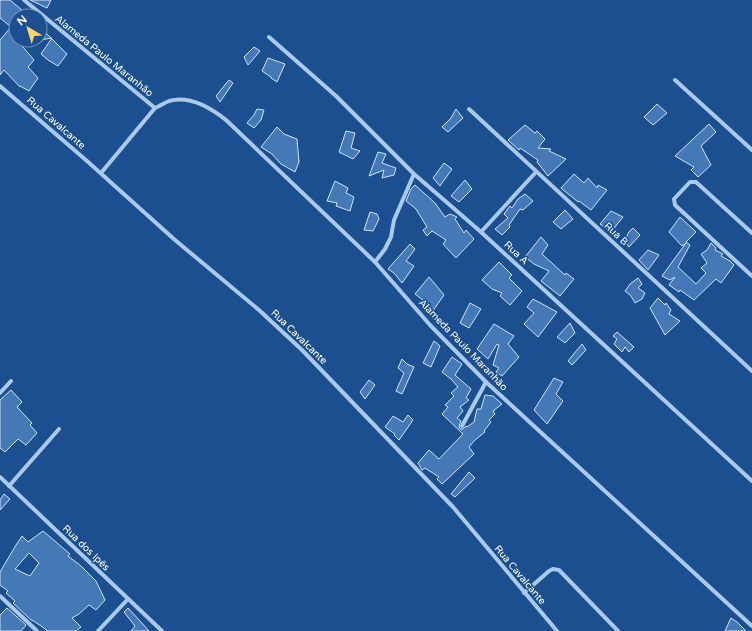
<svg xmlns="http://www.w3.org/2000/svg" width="752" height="631" font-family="'Varela Round',sans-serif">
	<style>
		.building { fill: #4478b7; stroke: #cfe3fa; fill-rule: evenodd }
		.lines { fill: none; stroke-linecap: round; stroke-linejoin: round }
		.street { stroke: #a9c9ee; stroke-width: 4 }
		.labels { text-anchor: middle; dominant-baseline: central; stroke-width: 3; stroke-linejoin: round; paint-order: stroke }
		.street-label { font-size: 10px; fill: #fff; stroke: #1b4f8f }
	</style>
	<rect width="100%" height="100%" fill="#1b4f8f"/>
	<g class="building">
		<polygon points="0,0 10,0 29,16 16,16 16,40 17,40 34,60 28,67 38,78 29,91 20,86 20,87 4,70 0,75 0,40 11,27 0,18"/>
		<polygon points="30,0 51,0 47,8"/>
		<polygon points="40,27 67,54 58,66 48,60 41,54 52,38 40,40"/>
		<polygon points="254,47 260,51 248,65 244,57"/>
		<polygon points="268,58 285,64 277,82 271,78 271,77 262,71"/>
		<polygon points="229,80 233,83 220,102 216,96"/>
		<polygon points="657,104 667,113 653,125 644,117"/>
		<polygon points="257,109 264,110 261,120 254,128 247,123 254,115"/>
		<polygon points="456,109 463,118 448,132 442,127 451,118"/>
		<polygon points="709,124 716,132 701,146 711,165 698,177 691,170 694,167 675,156"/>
		<polygon points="525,125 535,133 537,131 545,139 538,148 551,149 549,151 566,159 548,176 537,162 538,160 520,148 519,150 508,140"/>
		<polygon points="277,127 284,134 297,139 299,162 295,172 281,164 272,154 261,147"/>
		<polygon points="346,131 355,133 351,148 360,151 353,159 339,152"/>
		<polygon points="378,152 386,154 382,163 396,168 394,175 382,178 384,170 369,176"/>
		<polygon points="444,163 452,169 440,186 433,178"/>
		<polygon points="574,174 584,183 588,178 597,188 598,185 607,190 591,210 579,201 578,202 561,188"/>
		<polygon points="465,180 472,189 459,202 451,196"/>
		<polygon points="335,181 348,188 346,193 354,197 350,211 336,206 337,203 327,201"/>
		<polygon points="415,185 435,203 445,217 450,214 457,217 455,219 464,233 466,230 474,239 456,258 443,244 446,240 432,231 427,236 423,230 427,227 416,209 406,201 411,189"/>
		<polygon points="525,194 533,201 523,210 520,209 509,225 510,227 502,235 495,229 508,218 504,214 510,206 512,208 518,199"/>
		<polygon points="565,210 573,219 561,229 553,222"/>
		<polygon points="611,211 623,217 611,232 600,224"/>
		<polygon points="370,212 377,214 379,219 373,231 364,230"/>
		<polygon points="680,217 696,232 686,242 690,245 678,267 696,284 706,273 701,268 707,263 701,254 707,250 711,243 716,248 715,250 723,254 721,256 730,261 734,265 721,283 716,279 694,300 680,290 679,292 669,285 675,277 670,280 662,276 686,243 682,246 669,232"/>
		<polygon points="633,228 640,235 629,247 624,241 629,232"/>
		<polygon points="541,237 548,245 542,254 565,275 566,273 574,279 560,296 541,281 549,271 534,264 525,257"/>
		<polygon points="410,244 415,249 406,261 414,266 402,283 394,273 388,269"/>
		<polygon points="648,250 659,255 648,270 639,260"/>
		<polygon points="499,262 512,275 509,278 522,291 510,305 500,296 502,293 492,289 482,280"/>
		<polygon points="429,277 444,295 432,312 426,306 428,304 415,294"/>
		<polygon points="638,278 642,284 638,288 645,293 642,299 635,303 631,296 625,291 630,284"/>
		<polygon points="658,298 665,305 666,303 671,310 669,314 680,321 665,335 650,308"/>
		<polygon points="533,299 557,312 538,337 524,324 534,313 527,307"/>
		<polygon points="470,303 481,309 469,328 460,323"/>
		<polygon points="570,323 575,333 565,343 557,337"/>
		<polygon points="494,324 514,336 508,344 519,357 502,376 496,372 499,368 493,365 499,345 497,344 488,359 477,349"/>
		<polygon points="617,332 634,347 629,352 625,347 622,352 614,344 617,339 613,336"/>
		<polygon points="434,341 440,346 431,367 423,363"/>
		<polygon points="582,344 586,350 572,365 568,361"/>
		<polygon points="452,357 462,364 455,375 471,389 466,398 469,400 460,407 463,411 457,418 461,421 459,426 460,429 463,429 466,426 467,427 474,422 477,409 481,409 485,395 493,396 502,404 493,411 495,414 489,420 491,422 484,431 485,432 475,440 469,447 474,454 442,484 437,479 439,477 425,468 422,470 418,463 429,450 439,459 463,434 442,414 448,407 445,405 454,396 451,393 458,387 451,379 442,372"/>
		<polygon points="402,359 407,364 414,367 402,394 396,391 404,373 398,368"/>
		<polygon points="554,378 563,382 556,394 563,401 547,424 534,410"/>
		<polygon points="369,380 375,385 365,399 360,392"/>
		<polygon points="11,390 22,402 17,407 32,423 30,425 37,433 26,445 18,439 5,452 0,448 0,400"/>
		<polygon points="408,415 413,420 399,440 394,435 395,434 385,427 393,416 403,422"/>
		<polygon points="469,472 475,478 455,497 451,494"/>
		<polygon points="4,494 10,499 0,510 0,500"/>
		<path d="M 43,531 L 70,554 L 68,556 L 81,566 L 96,581 L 105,600 L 96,610 L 89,605 L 79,614 L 72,618 L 81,627 L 76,631 L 47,631 L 44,628 L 32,620 L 31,620 L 13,603 L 15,601 L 6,593 L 8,591 L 0,585 L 0,572 L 16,545 L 22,536 L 28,542 ZM 29,553 L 39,563 L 30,576 L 15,569 Z"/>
		<polygon points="7,608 26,625 21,631 0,631 0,615"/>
		<polygon points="128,608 140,621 149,631 131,631 135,626 124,612"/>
		<polygon points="731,618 737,622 746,631 725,631"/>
	</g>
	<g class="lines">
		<g class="street">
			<polyline points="24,0 155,108"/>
			<polyline points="269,37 336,96 414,174 481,232 752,481"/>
			<polyline points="675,80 752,150"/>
			<polyline points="0,86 87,161 175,240 259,310 302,350 453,507 557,631"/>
			<polyline points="469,109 752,371"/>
			<path d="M 101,173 L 155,108 C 160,106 164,103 169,101 C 190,95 211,108 226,120 L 375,262 L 430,325 L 486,382 L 752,626"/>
			<polyline points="481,232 536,172"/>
			<polyline points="752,233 696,182 690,182 674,199 675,205 752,276"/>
			<polyline points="375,262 385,249 391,237 394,220 414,174"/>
			<polyline points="0,393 11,381"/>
			<polyline points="462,426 486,382"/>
			<polyline points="0,477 162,631"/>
			<polyline points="9,486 59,429"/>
			<polyline points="524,593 549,571 553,569 559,570 618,631"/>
			<polyline points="0,596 37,631"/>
			<polyline points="98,631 128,599"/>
		</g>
	</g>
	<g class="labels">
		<g class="street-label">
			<text transform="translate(104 56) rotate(39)">Alameda Paulo Maranhão</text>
			<text transform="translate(56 123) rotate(41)">Rua Cavalcante</text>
			<text transform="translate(616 234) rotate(43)">Rua B</text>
			<text transform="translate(516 253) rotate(43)">Rua A</text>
			<text transform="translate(299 337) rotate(44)">Rua Cavalcante</text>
			<text transform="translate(463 345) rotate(46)">Alameda Paulo Maranhão</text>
			<text transform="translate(86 548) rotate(44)">Rua dos Ipês</text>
			<text transform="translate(520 575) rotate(50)">Rua Cavalcante</text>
		</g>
	</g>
	<g transform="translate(28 28) rotate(322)"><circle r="19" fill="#1b4f8f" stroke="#7695bc"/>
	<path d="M0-3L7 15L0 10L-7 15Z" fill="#ffd166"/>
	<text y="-6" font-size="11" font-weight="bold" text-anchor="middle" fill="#ffffff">N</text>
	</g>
</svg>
